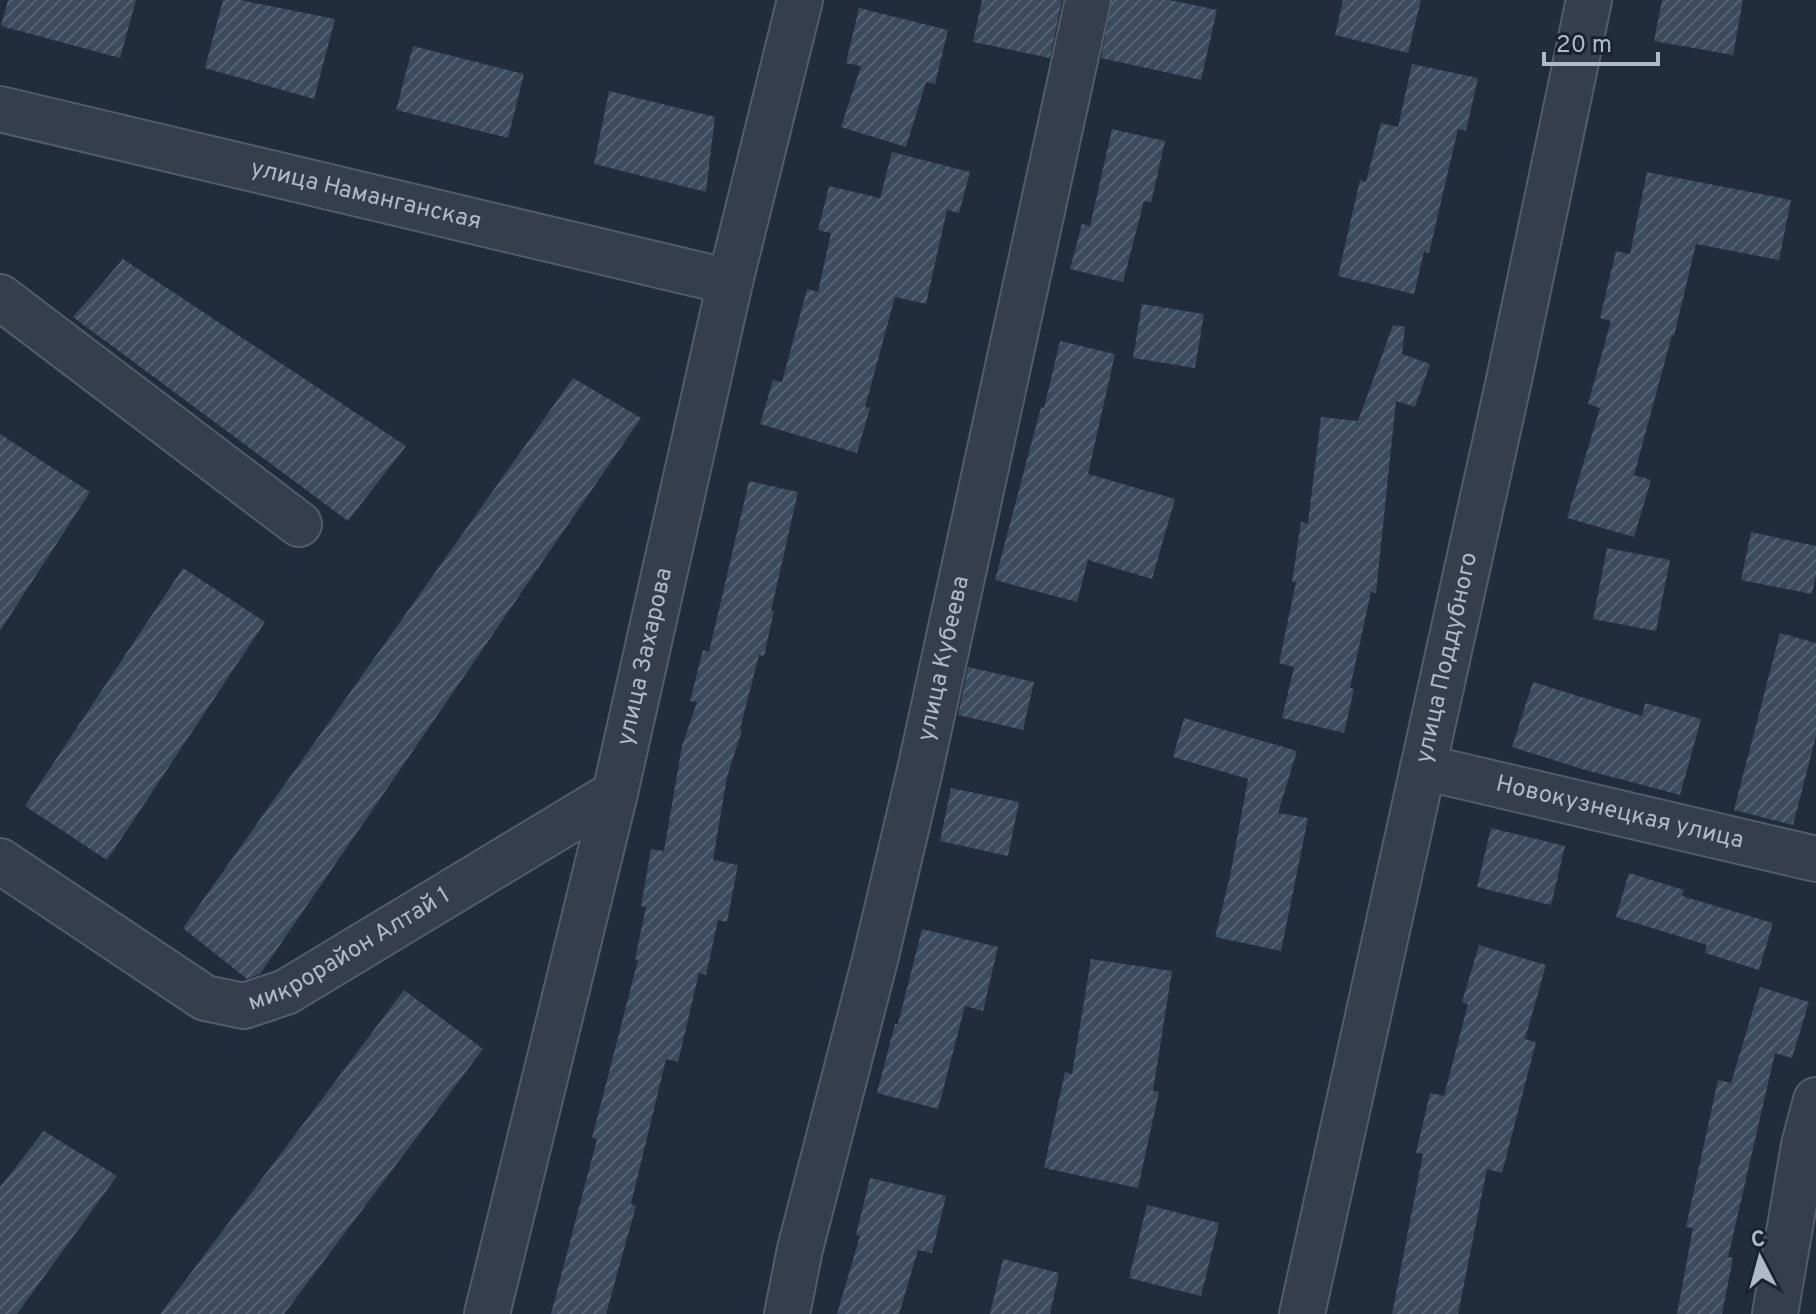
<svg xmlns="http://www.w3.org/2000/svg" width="1816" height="1314" font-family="Overpass,sans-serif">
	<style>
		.building { fill: url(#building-hatch) }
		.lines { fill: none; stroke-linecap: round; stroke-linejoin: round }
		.minor-casing { stroke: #535c6b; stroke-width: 48 }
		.minor { stroke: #353e4d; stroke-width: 44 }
		.labels { text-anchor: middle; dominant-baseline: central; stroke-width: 6; stroke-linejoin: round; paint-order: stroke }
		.street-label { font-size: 24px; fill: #b0b9c9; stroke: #1a2332 }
	</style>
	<defs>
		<pattern id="building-hatch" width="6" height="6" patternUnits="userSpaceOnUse" patternTransform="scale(2)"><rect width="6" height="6" fill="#3c4a5d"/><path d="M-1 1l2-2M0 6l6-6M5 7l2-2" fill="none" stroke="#566273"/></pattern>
	</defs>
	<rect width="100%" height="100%" fill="#212c3d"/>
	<g class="building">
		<polygon points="8,0 136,0 120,58 1,26"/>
		<polygon points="223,0 240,0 335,19 314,99 205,68"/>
		<polygon points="982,0 1062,0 1050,58 973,42"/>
		<polygon points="1112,0 1170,0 1217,10 1201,80 1101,58"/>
		<polygon points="1343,0 1421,0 1408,53 1335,35"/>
		<polygon points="1662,0 1743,0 1733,55 1654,41"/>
		<polygon points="859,8 948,30 935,84 926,82 906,147 841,127 861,66 846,63"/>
		<polygon points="413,46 524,74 508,138 396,110"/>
		<polygon points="1412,64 1478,78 1466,131 1458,129 1429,253 1424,252 1414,294 1338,276 1360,180 1366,182 1381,123 1398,127"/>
		<polygon points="609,91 715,117 706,192 594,164"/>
		<polygon points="1112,129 1165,141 1151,203 1144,201 1123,282 1070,269 1082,224 1090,226"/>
		<polygon points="892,152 970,172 959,213 947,210 926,304 895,297 865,407 870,408 857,453 760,424 773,380 782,382 807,289 818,292 831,233 818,230 829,186 880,198"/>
		<polygon points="1647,172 1791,200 1779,260 1696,244 1674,336 1672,335 1634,475 1651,480 1634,537 1567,518 1600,408 1588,404 1611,321 1600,318 1616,251 1630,254"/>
		<polygon points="123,259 406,446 348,521 73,317"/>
		<polygon points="1142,304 1204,314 1195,368 1133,358"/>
		<polygon points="1393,325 1405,327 1402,354 1430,364 1415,407 1396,401 1376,593 1371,592 1350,688 1354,689 1344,733 1282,718 1294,667 1279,663 1296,582 1292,582 1301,522 1308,523 1321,417 1358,421"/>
		<polygon points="1060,341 1115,354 1088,474 1175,499 1152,579 1088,560 1077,602 995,580 1041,407 1044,408"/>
		<polygon points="573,378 641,418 260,974 247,979 183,928"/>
		<polygon points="0,434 90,492 0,631"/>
		<polygon points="749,481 798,492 771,611 774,611 764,656 759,655 740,729 742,730 727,777 713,860 738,865 727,922 718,920 706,975 699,973 678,1062 666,1059 631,1204 636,1206 606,1314 551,1314 597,1139 592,1138 638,960 635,959 646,907 641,906 651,849 664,851 682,746 697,702 690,701 703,650 709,652"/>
		<polygon points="1751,532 1816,546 1816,575 1812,594 1741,580"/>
		<polygon points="1607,548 1670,560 1656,631 1593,619"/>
		<polygon points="183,568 265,622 107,860 25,806"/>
		<polygon points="1780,633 1816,643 1816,736 1793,825 1734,810"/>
		<polygon points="968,667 1034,682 1023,730 958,715"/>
		<polygon points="1533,682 1642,716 1645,703 1701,719 1680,795 1582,769 1512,747"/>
		<polygon points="1184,718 1297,751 1278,813 1308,818 1281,951 1215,937 1230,876 1248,779 1173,757"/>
		<polygon points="951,788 1019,802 1008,856 940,841"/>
		<polygon points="1491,828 1565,846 1551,905 1477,887"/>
		<polygon points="1629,873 1684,890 1682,896 1773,923 1759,970 1705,953 1707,945 1616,917"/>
		<polygon points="922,929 998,947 983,1011 965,1006 938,1109 877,1093 895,1024 898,1024"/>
		<polygon points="1479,945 1546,965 1525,1039 1536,1042 1502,1173 1487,1169 1458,1314 1392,1314 1423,1154 1416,1153 1430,1093 1444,1096 1468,1004 1462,1002"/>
		<polygon points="1091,959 1172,971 1153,1091 1159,1092 1138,1188 1044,1168 1065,1072 1072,1074"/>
		<polygon points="1760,987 1809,1002 1792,1058 1775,1053 1728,1257 1733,1258 1722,1314 1677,1314 1693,1228 1686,1227 1718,1080 1731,1083"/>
		<polygon points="404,990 483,1049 284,1314 160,1314"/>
		<polygon points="44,1131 117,1176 17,1314 0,1314 0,1187"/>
		<polygon points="870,1178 946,1196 932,1253 918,1250 899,1314 837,1314 860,1236 856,1235"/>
		<polygon points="1147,1205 1219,1223 1201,1296 1129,1278"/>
		<polygon points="1003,1259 1059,1273 1050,1314 990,1314"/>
	</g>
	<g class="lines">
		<g class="minor-casing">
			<g id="minor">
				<path id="s1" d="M 0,109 L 730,282"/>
				<polyline points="0,297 299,524"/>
				<path id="s2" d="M 1423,767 L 1816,859"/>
				<path id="s3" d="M 0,861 L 205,998 L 244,1006 L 286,992 L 615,793"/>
				<path id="s4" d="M 487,1314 L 615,793 L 730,282 L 800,0"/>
				<path id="s5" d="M 787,1314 L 800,1249 L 876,956 L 920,770 L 1088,0"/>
				<path id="s6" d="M 1302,1314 L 1509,380 L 1589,0"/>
				<polyline points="1775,1314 1804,1145 1816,1100"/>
			</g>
		</g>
		<use href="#minor" class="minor"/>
	</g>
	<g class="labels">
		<g class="street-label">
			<text stroke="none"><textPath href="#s1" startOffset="376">улица Наманганская</textPath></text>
			<text stroke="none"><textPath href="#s6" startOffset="672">улица Поддубного</textPath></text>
			<text stroke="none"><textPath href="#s4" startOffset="676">улица Захарова</textPath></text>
			<text stroke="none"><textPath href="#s5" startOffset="674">улица Кубеева</textPath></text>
			<text stroke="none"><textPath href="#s2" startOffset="202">Новокузнецкая улица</textPath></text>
			<text stroke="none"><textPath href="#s3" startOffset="406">микрорайон Алтай 1</textPath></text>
		</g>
	</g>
	<g transform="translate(1760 1258) rotate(354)" stroke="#1a2332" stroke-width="6" paint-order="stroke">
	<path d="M0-6L14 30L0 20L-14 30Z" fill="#b0b9c9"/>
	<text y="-12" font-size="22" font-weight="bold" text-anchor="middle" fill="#b0b9c9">С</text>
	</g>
	<path d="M1544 52v12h114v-12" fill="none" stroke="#b0b9c9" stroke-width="4"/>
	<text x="1556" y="52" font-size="24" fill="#b0b9c9" stroke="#1a2332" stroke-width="6" paint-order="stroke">20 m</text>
</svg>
